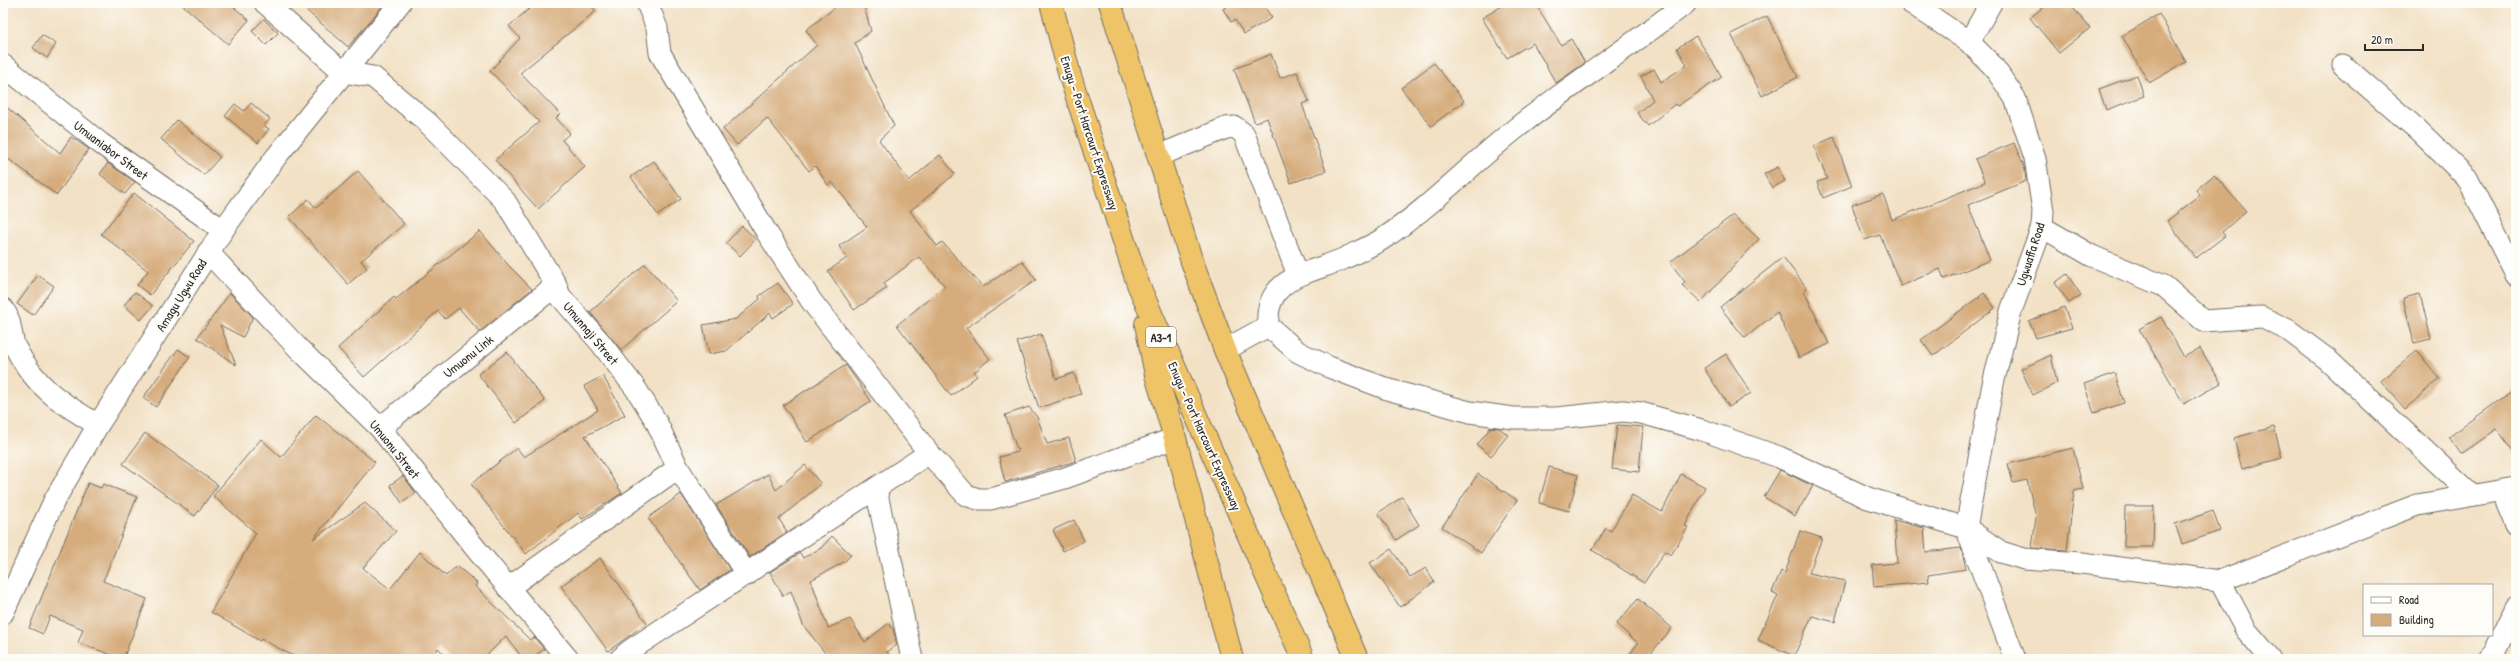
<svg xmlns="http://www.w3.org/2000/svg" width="2519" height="662" font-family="'Patrick Hand',sans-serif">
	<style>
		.building { fill: #d6ac7c }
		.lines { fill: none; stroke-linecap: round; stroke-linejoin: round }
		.minor-casing { stroke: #716b61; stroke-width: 23 }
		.highway-casing { stroke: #716b61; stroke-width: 24 }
		.minor { stroke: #fff; stroke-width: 21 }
		.highway { stroke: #efc469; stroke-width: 22 }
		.labels { text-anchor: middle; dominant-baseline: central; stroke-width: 4; stroke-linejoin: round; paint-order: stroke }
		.shield { fill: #fdfcf7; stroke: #6a6a68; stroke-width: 1 }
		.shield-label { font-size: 12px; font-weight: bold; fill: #2b2b2b }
		.street-label { font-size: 13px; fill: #2b2b2b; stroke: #fdfcf7 }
	</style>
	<rect width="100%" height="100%" fill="#fdfcf7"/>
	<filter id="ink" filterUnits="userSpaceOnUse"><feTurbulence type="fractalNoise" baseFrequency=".025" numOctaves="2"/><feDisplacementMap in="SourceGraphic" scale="8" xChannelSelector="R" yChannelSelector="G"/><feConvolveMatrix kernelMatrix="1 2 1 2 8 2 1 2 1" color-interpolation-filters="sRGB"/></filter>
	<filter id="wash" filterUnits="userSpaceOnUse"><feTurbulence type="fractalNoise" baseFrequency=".012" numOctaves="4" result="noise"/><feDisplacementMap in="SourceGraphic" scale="16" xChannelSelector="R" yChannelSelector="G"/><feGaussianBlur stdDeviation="0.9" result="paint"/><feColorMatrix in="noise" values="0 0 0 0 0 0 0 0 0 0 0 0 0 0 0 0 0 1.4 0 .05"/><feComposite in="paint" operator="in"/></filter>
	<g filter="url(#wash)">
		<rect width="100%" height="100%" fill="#f2e1c5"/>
		<g id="blocks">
			<g class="building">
				<polygon points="180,3 229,3 249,20 228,44"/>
				<polygon points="298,3 385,3 348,47"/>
				<polygon points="536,3 589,3 596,11 520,73 560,114 556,118 570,133 562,140 585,167 538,209 495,160 539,122 490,71 520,38 509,26"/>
				<polygon points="841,3 863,3 871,31 855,43 894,126 879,140 909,181 940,155 955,174 910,211 937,246 942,242 983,287 1022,261 1036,280 966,328 990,359 974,372 977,376 951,396 897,325 945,286 919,257 884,283 887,288 854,310 828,271 847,258 839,246 867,227 832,182 828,185 815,166 809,171 767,118 737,145 723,129 817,45 806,30"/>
				<polygon points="1225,3 1262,3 1272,18 1244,34 1235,20 1231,22 1223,9 1227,6"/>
				<polygon points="1507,3 1535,3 1561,45 1571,39 1585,63 1556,83 1533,43 1507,58 1482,18"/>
				<polygon points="2048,3 2069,3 2090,28 2059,53 2030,18"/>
				<polygon points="2159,14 2186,62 2149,83 2122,36"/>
				<polygon points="1767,16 1798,77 1762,96 1731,34"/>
				<polygon points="264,19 278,33 266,45 252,31"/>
				<polygon points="42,35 56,44 47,58 33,48"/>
				<polygon points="1696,36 1722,77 1677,106 1675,104 1648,126 1637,113 1653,100 1641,76 1654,69 1661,82 1687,65 1677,48"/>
				<polygon points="1271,54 1280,78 1297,72 1309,101 1302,104 1326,171 1291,183 1267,118 1255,123 1234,69"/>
				<polygon points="1434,63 1464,101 1431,126 1401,88"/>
				<polygon points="2137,75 2144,96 2106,110 2099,89"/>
				<polygon points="251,103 270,119 264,126 269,129 258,143 225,116 235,104 244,111"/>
				<polygon points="3,104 60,153 71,137 89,149 57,195 3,155"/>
				<polygon points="177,120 220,157 204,175 161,139"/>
				<polygon points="1834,137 1852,186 1823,198 1817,182 1827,179 1814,146"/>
				<polygon points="2014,143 2024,166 2026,181 1968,205 1990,260 1944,279 1940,269 1901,286 1880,235 1864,240 1852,205 1883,194 1892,220 1985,182 1975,159"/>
				<polygon points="654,161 681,199 658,215 631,177"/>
				<polygon points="108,163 135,182 125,194 100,174"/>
				<polygon points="1778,167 1785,181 1772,188 1764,174"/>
				<polygon points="358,171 404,224 361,261 367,268 348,284 289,217 308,199 316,208"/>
				<polygon points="2214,175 2246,211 2222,232 2225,236 2196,258 2167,221 2200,195 2196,190"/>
				<polygon points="134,193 194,241 150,295 137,285 148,271 101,234"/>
				<polygon points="1733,215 1759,239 1701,302 1682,285 1685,282 1670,262"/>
				<polygon points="742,226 756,239 740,256 726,243"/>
				<polygon points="480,231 509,266 532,289 480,332 459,308 445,319 438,311 364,377 338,348 394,297 396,299"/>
				<polygon points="1783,257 1807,288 1804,291 1829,344 1799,358 1777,312 1745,338 1720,307"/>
				<polygon points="645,264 677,301 621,350 590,312"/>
				<polygon points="2067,274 2081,295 2069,303 2055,283"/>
				<polygon points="38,275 54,286 33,315 17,304"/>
				<polygon points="778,283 793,304 773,318 770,313 726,351 709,354 703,325 736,319 760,299 759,296"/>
				<polygon points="135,292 153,306 141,320 124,305"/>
				<polygon points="230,293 253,317 243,337 220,325 236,365 197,338"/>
				<polygon points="1984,293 1995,308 1933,356 1921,340"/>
				<polygon points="2420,294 2431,339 2414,343 2403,298"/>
				<polygon points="2064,307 2072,328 2036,338 2029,321"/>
				<polygon points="2161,317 2184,357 2200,348 2221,383 2184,404 2139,329"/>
				<polygon points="1041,334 1056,379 1074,373 1081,394 1039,408 1017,342"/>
				<polygon points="178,349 190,357 156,407 143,398"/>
				<polygon points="2417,351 2440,379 2405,409 2381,381"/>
				<polygon points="507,352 545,401 516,423 478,374"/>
				<polygon points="1726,354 1751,393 1729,407 1704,368"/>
				<polygon points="2051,355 2057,383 2033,395 2021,369"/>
				<polygon points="846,365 871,401 807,442 783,405"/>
				<polygon points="2115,373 2124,403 2094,413 2084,384"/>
				<polygon points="603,376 625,415 585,436 622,493 582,519 578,513 526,554 471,484 517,448 524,457 598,410 584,386"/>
				<polygon points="2516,388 2516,455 2497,429 2461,454 2449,437"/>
				<polygon points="1029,407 1037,417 1047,444 1069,438 1076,461 1005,482 999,457 1018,452 1005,415"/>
				<polygon points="316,415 375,462 313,539 365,503 396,531 363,568 390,589 420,552 446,576 457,566 477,583 475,586 530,640 534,637 544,649 531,659 523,659 506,636 483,659 449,659 438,648 433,659 299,659 261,639 260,641 211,612 256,533 213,496 261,439 281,457"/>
				<polygon points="1617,425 1643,427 1639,472 1612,469"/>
				<polygon points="1491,427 1499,428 1508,435 1491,456 1477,445"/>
				<polygon points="2274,427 2282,458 2242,469 2234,438"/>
				<polygon points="145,433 218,485 195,516 123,464"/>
				<polygon points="2073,448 2083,489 2074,491 2067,550 2032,548 2036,517 2027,480 2013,483 2008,464"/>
				<polygon points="805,465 821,484 779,519 787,532 750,557 716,505 768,474 776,490"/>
				<polygon points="1549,467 1578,475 1569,511 1539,503"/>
				<polygon points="1780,470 1813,486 1795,516 1764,497"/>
				<polygon points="1478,474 1517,500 1481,553 1442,527"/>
				<polygon points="1681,474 1705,487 1685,526 1688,527 1671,555 1665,551 1644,583 1592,550 1606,528 1611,531 1632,495 1662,512"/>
				<polygon points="403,476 416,493 402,503 390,485"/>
				<polygon points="88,483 101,488 103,484 137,497 103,581 147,599 123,659 78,643 83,629 50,616 43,634 29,628"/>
				<polygon points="681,494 730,570 700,590 648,518"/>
				<polygon points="1402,497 1419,525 1396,540 1378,513"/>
				<polygon points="2125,506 2154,506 2153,547 2124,547"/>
				<polygon points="2213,511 2220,531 2182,544 2175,524"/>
				<polygon points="1074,520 1084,541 1063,551 1053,530"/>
				<polygon points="1894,520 1924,528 1926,552 1961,548 1966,569 1928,575 1929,582 1874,587 1872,565 1897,563"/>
				<polygon points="1800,531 1822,538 1809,573 1845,581 1835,622 1812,616 1794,656 1758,640 1778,595 1772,592 1781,571 1785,573"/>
				<polygon points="832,536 851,555 844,562 811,580 828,628 850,619 865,642 889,623 893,629 897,645 887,652 893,659 830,659 803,625 791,591 783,596 770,572 800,553 803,558 821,548"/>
				<polygon points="1391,549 1410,577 1426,568 1434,582 1400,607 1370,563"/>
				<polygon points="600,558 647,623 608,651 561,586"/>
				<polygon points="1638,599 1672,628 1646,659 1626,659 1638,643 1616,624"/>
			</g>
		</g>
	</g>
	<g filter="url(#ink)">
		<use href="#blocks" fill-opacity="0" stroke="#716b61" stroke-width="1"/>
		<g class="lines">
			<g class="minor-casing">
				<g id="minor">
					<polyline points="265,3 343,72 373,77 427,122 505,201 556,285 560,296 600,342 636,389 656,421 678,468 508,588"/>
					<polyline points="647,3 657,28 660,53 767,233 812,302 929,453"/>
					<path d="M 1686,3 C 1630,47 1569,86 1514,130 C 1469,166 1429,209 1381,240 C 1369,247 1355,253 1343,259 C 1308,274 1264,277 1268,326 L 1298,352 L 1329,367 L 1390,390 L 1470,412 L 1513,418 L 1557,418 L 1623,411 L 1641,413 L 1702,430 L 1779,457 L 1868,498 L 1966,528 L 2001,552 L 2024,559 L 2082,563 L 2220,581 L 2417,505 L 2516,488"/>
					<polyline points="1911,3 1969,42 1993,66 2015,98 2035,158 2043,211 2042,227 2011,311 1993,384 1966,528 2015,659"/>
					<polyline points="1969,42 1991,3"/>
					<polyline points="3,65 100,143 223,230"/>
					<polyline points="2343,65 2418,130 2467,178 2516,275"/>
					<polyline points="1158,156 1226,128 1235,127 1244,134 1298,275"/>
					<polyline points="2042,227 2092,256 2164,286 2204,321 2261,317 2288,330 2327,359 2472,495"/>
					<polyline points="208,252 298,348 380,428 476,549 568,659"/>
					<path d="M 3,309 C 12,320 10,335 15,347 C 35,387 61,403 98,425"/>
					<polyline points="1225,350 1268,326"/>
					<polyline points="380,428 556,285"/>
					<polyline points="678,468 747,575"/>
					<polyline points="876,489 912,659"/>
					<polyline points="2503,492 2516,525"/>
					<polyline points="2220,581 2246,630 2271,659"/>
					<polyline points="3,613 54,501 98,425 223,230 276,157 400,3"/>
					<polyline points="620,659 629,651 929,453 966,495 978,499 991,499 1065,478 1175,438"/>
					<polyline points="2488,659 2495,651 2516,607"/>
				</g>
			</g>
			<g class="highway-casing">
				<g id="highway">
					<polyline points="1051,3 1070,76 1138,284 1303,659"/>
					<polyline points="1110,3 1191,259 1225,350 1357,659"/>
					<polyline points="1146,324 1156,375 1175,438 1232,659"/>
				</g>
			</g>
			<use href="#minor" class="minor"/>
			<use href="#highway" class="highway"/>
		</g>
	</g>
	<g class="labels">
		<rect class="shield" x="1146" y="327" width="30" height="20" rx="3"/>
		<g class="shield-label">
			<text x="1161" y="337">A3-1</text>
		</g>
		<g class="street-label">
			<text transform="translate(1090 133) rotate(72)">Enugu - Port Harcourt Expressway</text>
			<text transform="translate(111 150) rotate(37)">Umuaniabor Street</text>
			<text transform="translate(2030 254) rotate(-72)">Ugwuaffa Road</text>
			<text transform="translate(181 295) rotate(-58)">Amagu Ugwu Road</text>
			<text transform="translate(591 333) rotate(50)">Umunnaji Street</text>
			<text transform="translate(468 356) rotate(-39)">Umuonu Link</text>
			<text transform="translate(1205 436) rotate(66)">Enugu - Port Harcourt Expressway</text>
			<text transform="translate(395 449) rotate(51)">Umuonu Street</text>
		</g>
	</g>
	<rect width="2519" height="662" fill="none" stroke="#fdfcf7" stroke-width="16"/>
	<rect x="2363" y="584" width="130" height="52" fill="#fdfcf7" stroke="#a9a8a5"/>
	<rect x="2371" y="597" width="20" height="6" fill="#ffffff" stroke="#a9a8a5"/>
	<text x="2399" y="604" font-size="12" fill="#2b2b2b">Road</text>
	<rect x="2371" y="614" width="20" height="12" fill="#d6ac7c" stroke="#a9a8a5"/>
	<text x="2399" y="624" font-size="12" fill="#2b2b2b">Building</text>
	<path d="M2365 44v6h58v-6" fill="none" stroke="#2b2b2b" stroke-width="2"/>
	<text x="2371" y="44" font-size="12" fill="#2b2b2b" stroke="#fdfcf7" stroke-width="3" paint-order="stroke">20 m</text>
</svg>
